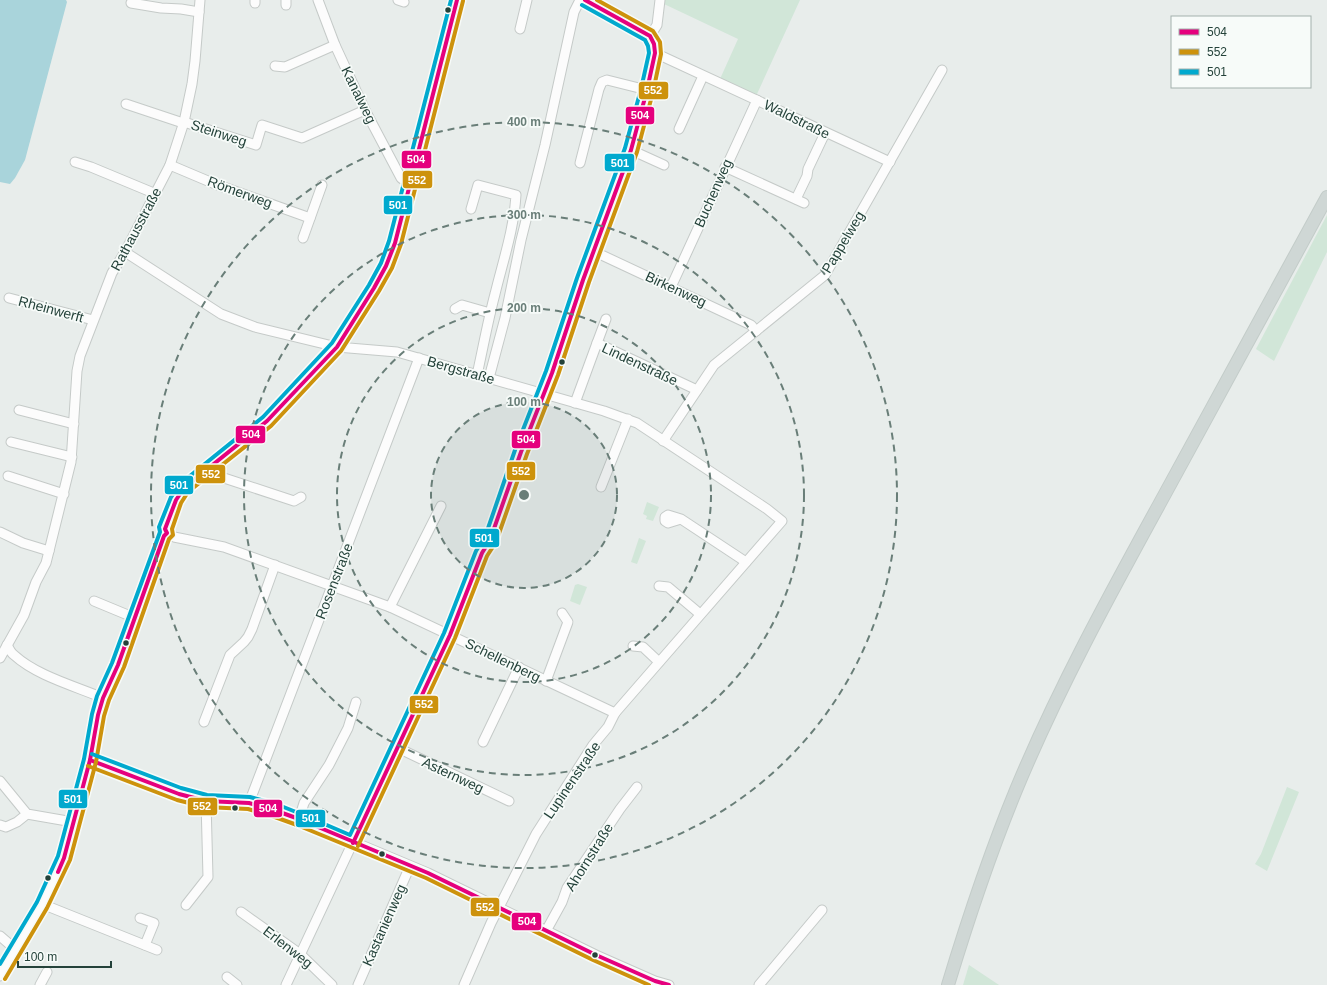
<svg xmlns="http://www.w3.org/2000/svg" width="1327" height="985" font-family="Arial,sans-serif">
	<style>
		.green { fill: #d1e6d8 }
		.water { fill: #a9d4db }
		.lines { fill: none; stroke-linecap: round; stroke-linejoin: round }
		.minor-casing { stroke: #c5cac8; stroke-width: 11 }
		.major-casing { stroke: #c3ccc9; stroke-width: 14 }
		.minor { stroke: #fcfcfc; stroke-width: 9 }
		.major { stroke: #cfd7d5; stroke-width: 12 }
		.bus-1-casing { stroke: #f7fbf9; stroke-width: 7 }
		.bus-2-casing { stroke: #f7fbf9; stroke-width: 7 }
		.bus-3-casing { stroke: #f7fbf9; stroke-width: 7 }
		.bus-1 { stroke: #e5007d; stroke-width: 4 }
		.bus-2 { stroke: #cd920c; stroke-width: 4 }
		.bus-3 { stroke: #00a9ce; stroke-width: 4 }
		.ring { fill: none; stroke: #697e78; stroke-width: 2; stroke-dasharray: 7 5 }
		.bus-dot { fill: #24423a; stroke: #f7fbf9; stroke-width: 1.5 }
		.labels { text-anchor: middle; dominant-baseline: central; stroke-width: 3.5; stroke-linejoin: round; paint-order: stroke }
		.street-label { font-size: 14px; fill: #24423a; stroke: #f7fbf9 }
		.centre { fill: #697e78; stroke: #f7fbf9; stroke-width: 2 }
		.ring-label { font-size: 12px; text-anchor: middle; font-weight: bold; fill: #697e78; stroke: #f7fbf9; stroke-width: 3.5; stroke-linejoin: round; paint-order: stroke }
		.line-badge { stroke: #f7fbf9; stroke-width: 1.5 }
		.badge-label { font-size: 11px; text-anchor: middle; font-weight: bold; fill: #fff }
	</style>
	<rect width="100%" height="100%" fill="#e8edeb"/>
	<g class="green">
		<polygon points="664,0 800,0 757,94 755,95 720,79 738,39 664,4"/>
		<polygon points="1327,215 1327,252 1274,361 1256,349"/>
		<polygon points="647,502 659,507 653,521 646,519 647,516 643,514"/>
		<polygon points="639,538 646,541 637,564 631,562"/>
		<polygon points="578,584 587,587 580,605 570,601 575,585"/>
		<polygon points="1287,787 1299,792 1267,871 1255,864 1261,854"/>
		<polygon points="969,965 999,985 963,985"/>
	</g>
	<polygon class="water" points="0,0 66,0 67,2 25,160 15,178 10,184 0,182"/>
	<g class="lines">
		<g class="minor-casing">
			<g id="minor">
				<polyline points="318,0 335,45 365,110 401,178 405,181 410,183"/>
				<polyline points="398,0 404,2"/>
				<polyline points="585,0 650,36"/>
				<polyline points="131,3 161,8 181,9 199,12"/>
				<polyline points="255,3 255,0"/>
				<polyline points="286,5 286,0"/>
				<polyline points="520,29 527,0"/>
				<polyline points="650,36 657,25 660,0"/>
				<polyline points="655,53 890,162"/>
				<polyline points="275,66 285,67 335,45"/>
				<polyline points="126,104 183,123"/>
				<polyline points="184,122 256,145 262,125 302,138 365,110"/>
				<polyline points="679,129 703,76"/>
				<polyline points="631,150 664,165"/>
				<polyline points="75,162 91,167 156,194"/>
				<polyline points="580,163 599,89 602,82 607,80 647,90"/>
				<polyline points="170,165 215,184 310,218"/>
				<polyline points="725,167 804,203"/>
				<polyline points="796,199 807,176 808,169 825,133"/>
				<path d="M 471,209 L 478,185 L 516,195 C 514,229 503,261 495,294 C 488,320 483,348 477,375"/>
				<polyline points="303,238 322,185"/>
				<polyline points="593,251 751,325 756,331"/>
				<polyline points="125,252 221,314 255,327 337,347 397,352 604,411 637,423 767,509 782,521 615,713 608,727 593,745 536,834 491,923 464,985"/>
				<polyline points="671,287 757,100"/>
				<polyline points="9,298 93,320"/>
				<polyline points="455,309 462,305 490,313"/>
				<polyline points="597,343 606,319"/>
				<polyline points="489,378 505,318 521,240 545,145 574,12 580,0"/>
				<polyline points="575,403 597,343 697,390"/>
				<polyline points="19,410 74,424"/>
				<polyline points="663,441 714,365 825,275 942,70"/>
				<polyline points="11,442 72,457"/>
				<polyline points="209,469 221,477 294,501 301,497"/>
				<polyline points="8,476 64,494"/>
				<polyline points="601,487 628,419"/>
				<polyline points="681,519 668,523 665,521 665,517 668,515 681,519 746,562"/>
				<polyline points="0,532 23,543 49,551"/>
				<polyline points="167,533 170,536 174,537 224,547 390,607 615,713"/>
				<polyline points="659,586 668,587 700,614"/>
				<polyline points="94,601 135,618"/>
				<polyline points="390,607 441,506"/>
				<path d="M 7,645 C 9,649 11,653 14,655 C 37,676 75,686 103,698"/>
				<polyline points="633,646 643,647 659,662"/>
				<polyline points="0,658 24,615 36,582 46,563 49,551 71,462 77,371 80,356 112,273 125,252 170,165 184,122 192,84 195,61 200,0"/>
				<polyline points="546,681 568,622 562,613"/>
				<polyline points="204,722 230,655 244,642 248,637 252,629 275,565"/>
				<polyline points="483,742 519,667"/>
				<polyline points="398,748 509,801"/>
				<polyline points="90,760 179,794 206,801 249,803 274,810 299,819 428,873 596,955 655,981 669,985"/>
				<polyline points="0,781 27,814 73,822"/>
				<polyline points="249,803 419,358"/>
				<polyline points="299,819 304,803 329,765 348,728 356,702"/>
				<polyline points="0,825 6,827 17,822 27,814"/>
				<polyline points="42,904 157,950"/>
				<polyline points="186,905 208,877 206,801"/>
				<polyline points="241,912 300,954 332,985"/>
				<polyline points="140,918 154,923 145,945"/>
				<polyline points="546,931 562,902 567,888 620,809 637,787"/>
				<polyline points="0,936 15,949"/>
				<polyline points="0,976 42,905 64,858 90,760 98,715 103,698 118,665 164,536 167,533 165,529 173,508 176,500 184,488 209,469 267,421 337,347 374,288 386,266 395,243 457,0"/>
				<polyline points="227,977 237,985"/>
				<polyline points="40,985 47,972"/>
				<polyline points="286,985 450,635 482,553 490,540 521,452 552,373 583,280 616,192 631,150 647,90 655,53 654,44 650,36"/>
				<polyline points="358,985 410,866"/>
				<polyline points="759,985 822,910"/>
			</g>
		</g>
		<g class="major-casing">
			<path id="major" d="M 948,985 C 968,919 990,853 1016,790 C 1057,691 1109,596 1160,503 C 1216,401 1271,299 1327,197"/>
		</g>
		<use href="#minor" class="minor"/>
		<use href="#major" class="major"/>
		<g class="bus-1-casing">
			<g id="bus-1">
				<polyline points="90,760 179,794 206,801 249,803 274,810 299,819 428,873 596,955 655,981 669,985"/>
				<polyline points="353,843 450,635 482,553 490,540 521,452 552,373 583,280 631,150 647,90 655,53 654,44 650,36 585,0"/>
				<polyline points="58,872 64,858 90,760 98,715 103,698 118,665 164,536 167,533 165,529 176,500 184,488 267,421 337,347 374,288 386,266 395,243 457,0"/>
			</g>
		</g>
		<g class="bus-2-casing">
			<g id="bus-2">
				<polyline points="88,766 177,800 205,807 248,809 272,816 297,825 426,878 593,960 649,985"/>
				<polyline points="358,846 455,638 487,556 496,542 527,454 558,375 589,282 637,152 653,92 661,54 660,42 653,31 597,0"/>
				<polyline points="5,979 47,908 70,860 96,762 104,716 109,700 124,667 169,539 173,535 172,529 181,503 188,492 271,426 341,351 379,291 392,268 401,244 463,1"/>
			</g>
		</g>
		<g class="bus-3-casing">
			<g id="bus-3">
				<polyline points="92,754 181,788 207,795 250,797 276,804 301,814 350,835 444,633 476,551 485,537 515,450 546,371 577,278 625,148 641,89 649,53 648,46 645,40 582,5"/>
				<polyline points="0,964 37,902 58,856 84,759 92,714 97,696 112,663 160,532 159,527 171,497 180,484 263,417 332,343 369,285 381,263 389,241 451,0"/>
			</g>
		</g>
		<use href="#bus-1" class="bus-1"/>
		<use href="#bus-2" class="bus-2"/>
		<use href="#bus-3" class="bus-3"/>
	</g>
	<circle cx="524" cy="495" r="93" fill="#697e78" fill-opacity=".12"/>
	<g class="ring">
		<circle cx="524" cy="495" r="93"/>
		<circle cx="524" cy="495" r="187"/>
		<circle cx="524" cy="495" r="280"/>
		<circle cx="524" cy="495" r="373"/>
	</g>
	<g class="bus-dot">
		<circle cx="448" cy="10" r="3.5"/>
		<circle cx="562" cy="362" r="3.5"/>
		<circle cx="126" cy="643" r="3.5"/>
		<circle cx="235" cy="808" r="3.5"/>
		<circle cx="382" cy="854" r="3.5"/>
		<circle cx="48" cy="878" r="3.5"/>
		<circle cx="595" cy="955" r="3.5"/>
	</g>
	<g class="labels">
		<g class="street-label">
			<text transform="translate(359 95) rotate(64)">Kanalweg</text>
			<text transform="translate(797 119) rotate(26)">Waldstraße</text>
			<text transform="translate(219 133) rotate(18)">Steinweg</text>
			<text transform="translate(240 192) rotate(20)">Römerweg</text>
			<text transform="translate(713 193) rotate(-66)">Buchenweg</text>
			<text transform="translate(136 229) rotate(-62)">Rathausstraße</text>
			<text transform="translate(843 242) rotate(-59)">Pappelweg</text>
			<text transform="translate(676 289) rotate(25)">Birkenweg</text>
			<text transform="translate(51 309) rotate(15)">Rheinwerft</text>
			<text transform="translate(640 364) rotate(25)">Lindenstraße</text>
			<text transform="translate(461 370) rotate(16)">Bergstraße</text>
			<text transform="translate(334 581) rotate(-69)">Rosenstraße</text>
			<text transform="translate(503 660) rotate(26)">Schellenberg</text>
			<text transform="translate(453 775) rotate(25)">Asternweg</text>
			<text transform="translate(572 780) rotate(-56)">Lupinenstraße</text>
			<text transform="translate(589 857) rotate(-58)">Ahornstraße</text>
			<text transform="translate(384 925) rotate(-66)">Kastanienweg</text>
			<text transform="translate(288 947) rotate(38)">Erlenweg</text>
		</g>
	</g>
	<circle cx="524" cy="495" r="6" class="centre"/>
	<g class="ring-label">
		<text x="524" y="126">400 m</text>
		<text x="524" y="219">300 m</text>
		<text x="524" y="312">200 m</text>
		<text x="524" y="406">100 m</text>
	</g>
	<g class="line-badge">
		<rect x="638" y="81" width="31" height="19" rx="4" fill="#cd920c"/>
		<rect x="625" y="106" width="30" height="19" rx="4" fill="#e5007d"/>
		<rect x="401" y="150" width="31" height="19" rx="4" fill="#e5007d"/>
		<rect x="604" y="153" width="31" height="19" rx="4" fill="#00a9ce"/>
		<rect x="402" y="170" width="31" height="19" rx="4" fill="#cd920c"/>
		<rect x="383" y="195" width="30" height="20" rx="4" fill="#00a9ce"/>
		<rect x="235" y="425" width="31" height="19" rx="4" fill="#e5007d"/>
		<rect x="511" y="430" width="30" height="19" rx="4" fill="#e5007d"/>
		<rect x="506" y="461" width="30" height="20" rx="4" fill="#cd920c"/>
		<rect x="195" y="464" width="31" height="20" rx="4" fill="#cd920c"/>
		<rect x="164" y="475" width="30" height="20" rx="4" fill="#00a9ce"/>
		<rect x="469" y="528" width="31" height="20" rx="4" fill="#00a9ce"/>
		<rect x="409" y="695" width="30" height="19" rx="4" fill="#cd920c"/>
		<rect x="58" y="789" width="30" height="20" rx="4" fill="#00a9ce"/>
		<rect x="187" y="797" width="31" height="19" rx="4" fill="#cd920c"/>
		<rect x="253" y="799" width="30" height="19" rx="4" fill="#e5007d"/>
		<rect x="295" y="809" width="31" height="19" rx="4" fill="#00a9ce"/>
		<rect x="470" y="897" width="30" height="20" rx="4" fill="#cd920c"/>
		<rect x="511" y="912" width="31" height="19" rx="4" fill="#e5007d"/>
	</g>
	<g class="badge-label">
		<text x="653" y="94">552</text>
		<text x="640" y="119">504</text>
		<text x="416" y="163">504</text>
		<text x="620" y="167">501</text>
		<text x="417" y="184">552</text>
		<text x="398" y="209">501</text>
		<text x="251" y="438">504</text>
		<text x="526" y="443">504</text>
		<text x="521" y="475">552</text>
		<text x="211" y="478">552</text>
		<text x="179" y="489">501</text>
		<text x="484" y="542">501</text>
		<text x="424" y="708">552</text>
		<text x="73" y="803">501</text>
		<text x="202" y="810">552</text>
		<text x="268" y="812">504</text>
		<text x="311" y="822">501</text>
		<text x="485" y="911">552</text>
		<text x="527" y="925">504</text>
	</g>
	<rect x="1171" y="16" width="140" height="72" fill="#f7fbf9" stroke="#a3b1ad"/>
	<rect x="1179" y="29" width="20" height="6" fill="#e5007d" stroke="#a3b1ad"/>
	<text x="1207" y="36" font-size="12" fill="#24423a">504</text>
	<rect x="1179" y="49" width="20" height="6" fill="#cd920c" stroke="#a3b1ad"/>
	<text x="1207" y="56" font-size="12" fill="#24423a">552</text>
	<rect x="1179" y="69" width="20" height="6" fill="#00a9ce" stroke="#a3b1ad"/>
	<text x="1207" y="76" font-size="12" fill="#24423a">501</text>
	<path d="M18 961v6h93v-6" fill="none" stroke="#24423a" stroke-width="2"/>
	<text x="24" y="961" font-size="12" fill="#24423a" stroke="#f7fbf9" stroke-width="3" paint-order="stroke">100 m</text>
</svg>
